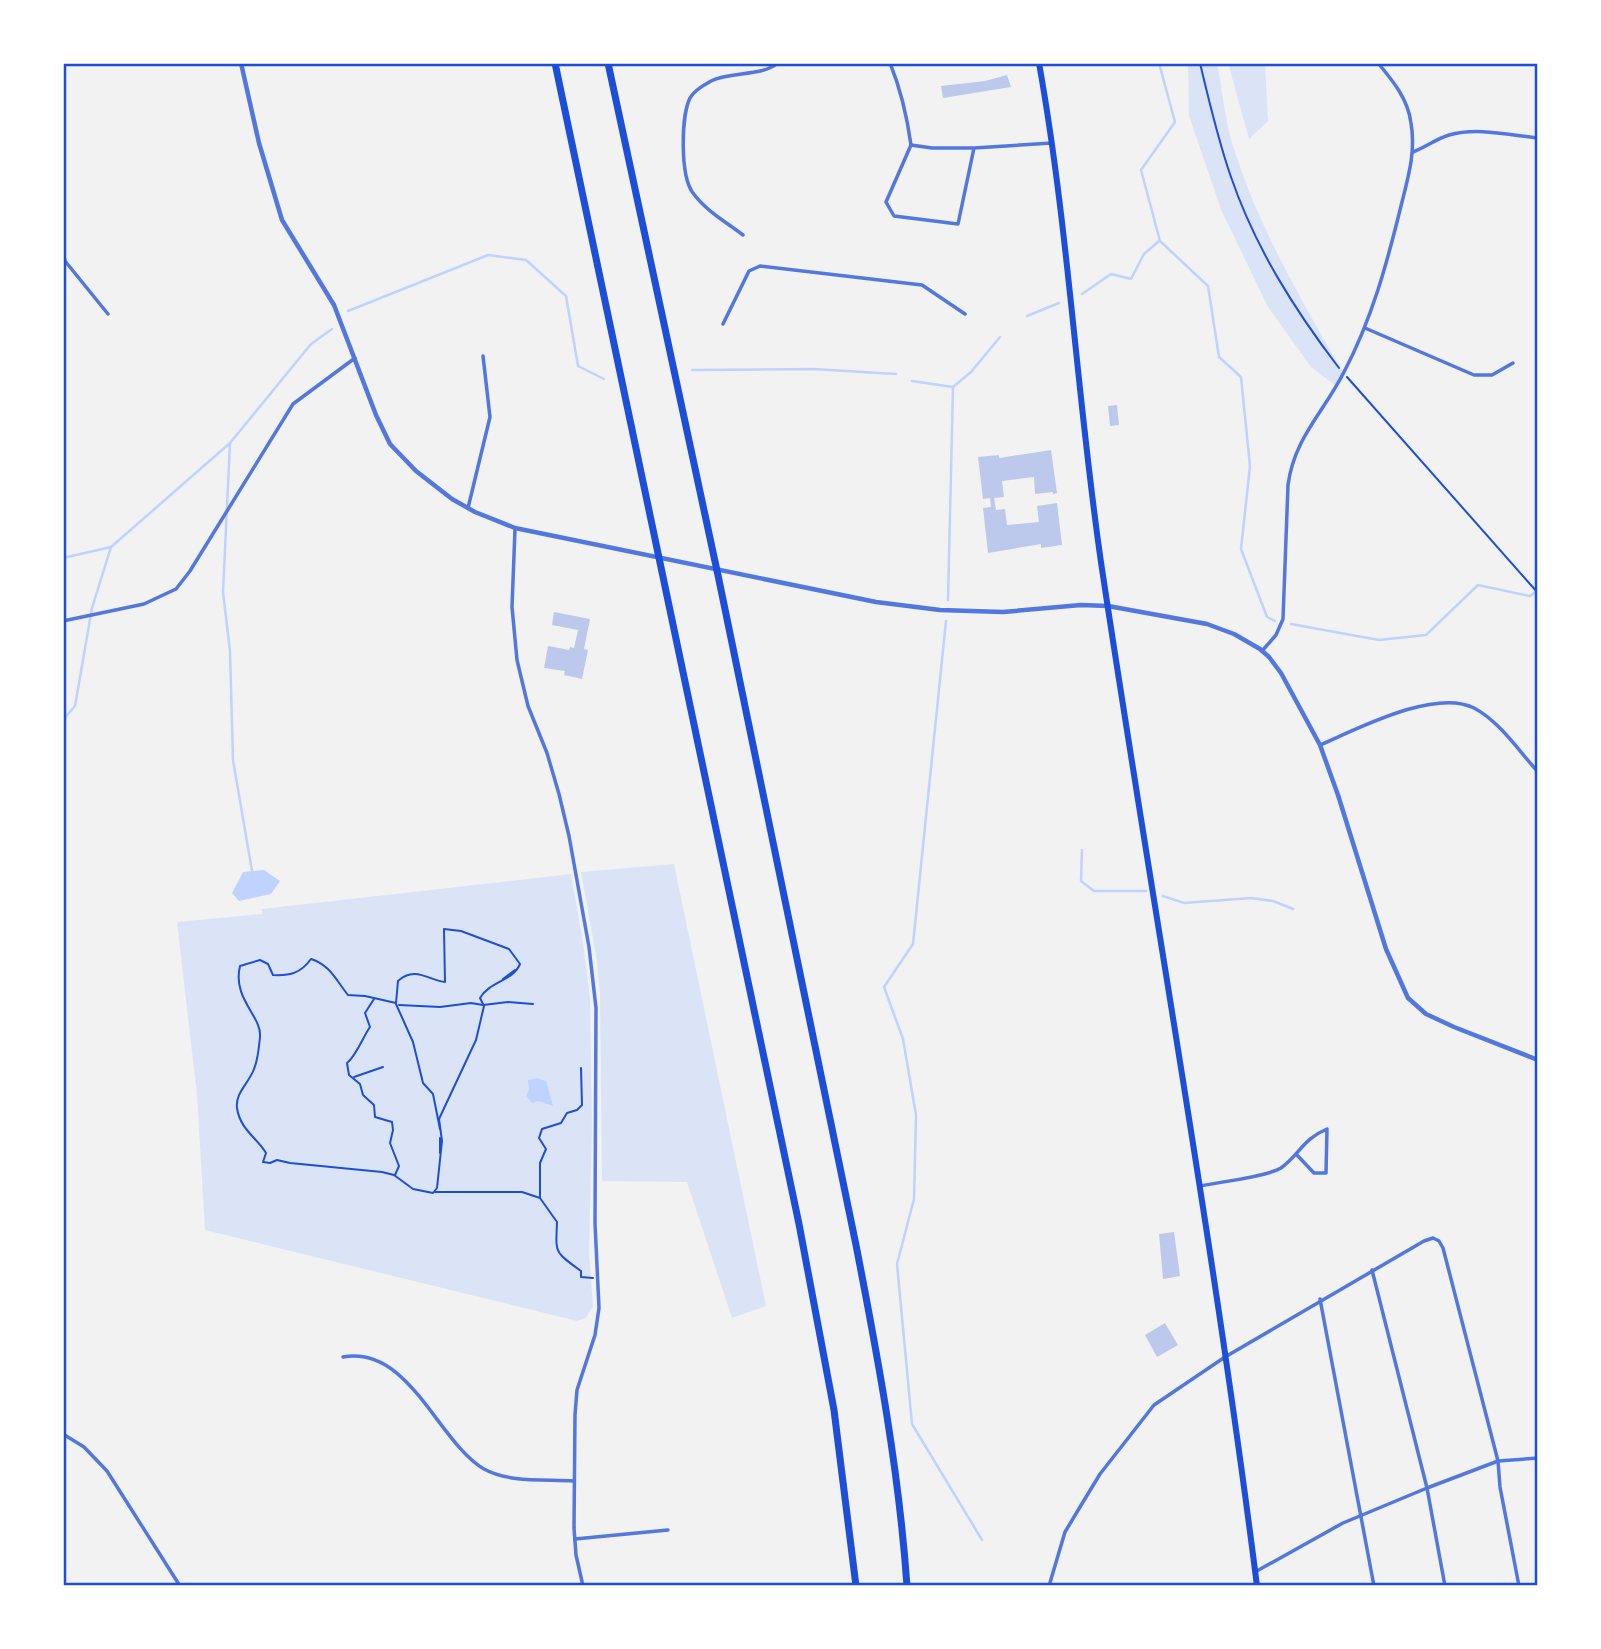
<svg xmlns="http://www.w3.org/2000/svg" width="1601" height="1649" font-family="'Times New Roman',serif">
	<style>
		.green { fill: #dbe4f7 }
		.water { fill: #bfd3fe }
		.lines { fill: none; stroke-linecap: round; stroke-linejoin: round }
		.stream { stroke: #bfd3fe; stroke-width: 2.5 }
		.building { fill: #bdc9ec }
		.path { stroke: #1d4ed8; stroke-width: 2 }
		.minor { stroke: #5277de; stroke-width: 3.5 }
		.tertiary { stroke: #5277de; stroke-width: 4.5 }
		.primary { stroke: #1d4ed8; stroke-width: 6 }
		.motorway { stroke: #1d4ed8; stroke-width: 7 }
		.neatline { fill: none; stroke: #1d4ed8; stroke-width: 2.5 }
	</style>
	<rect width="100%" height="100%" fill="#f2f2f2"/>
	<g class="green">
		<path d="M 1188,63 L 1217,63 C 1223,92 1225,124 1235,152 C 1260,230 1303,303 1344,374 L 1336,386 L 1311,367 L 1268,307 L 1222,212 L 1189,116 Z"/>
		<polygon points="1228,63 1265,63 1268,121 1249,139"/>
		<polygon points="674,864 766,1306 732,1318 687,1182 602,1181 600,995 597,961 581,872"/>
		<polygon points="571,874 583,942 590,998 592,1129 589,1252 593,1306 586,1318 577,1321 205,1230 197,1095 177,922 262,914 262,909"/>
	</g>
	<g class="water">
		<polygon points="264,870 280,881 271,894 239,901 232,893 243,872"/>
		<polygon points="537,1078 546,1081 553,1106 538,1101 532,1103 526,1096 529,1090 528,1080"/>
	</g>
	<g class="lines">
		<g class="stream">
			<polyline points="1159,63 1175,122 1141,170 1160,241 1208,286 1219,357 1241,377 1250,466 1241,549 1267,617 1275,621"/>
			<polyline points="1082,294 1111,274 1131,279 1144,254 1159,241"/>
			<polyline points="348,311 488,255 526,260 566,296 578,366 604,379"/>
			<polyline points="1027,316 1059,303"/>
			<polyline points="692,370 813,369 896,374"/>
			<polyline points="912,381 953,387 971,372 1000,337"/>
			<polyline points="230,443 223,592 230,651 233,760 252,871"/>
			<polyline points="63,558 111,547 230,443 311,344 332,329"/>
			<polyline points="948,600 953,387"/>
			<polyline points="946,621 913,944 884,987 903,1039 916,1115 914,1199 897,1264 912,1424 982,1540"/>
			<polyline points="1291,624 1379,640 1426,635 1478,585 1530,596 1538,590"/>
			<polyline points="63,720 75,706 92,608 111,547"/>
			<polyline points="1082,850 1081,881 1094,891 1146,891"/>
			<polyline points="1163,896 1184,903 1251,898 1273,901 1293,909"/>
		</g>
	</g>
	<g class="building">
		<polygon points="1007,75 1011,87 943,98 941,86 985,81"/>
		<polygon points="1117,405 1119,425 1110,426 1108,406"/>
		<polygon points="1051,450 1057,493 1053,494 1053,492 1035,494 1034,477 1002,481 1004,497 994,498 996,510 1005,509 1007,525 1039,522 1037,506 1057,503 1062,545 1041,548 1041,544 988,553 983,508 991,507 990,498 983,499 978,457 999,455 999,458"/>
		<polygon points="554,612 590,619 584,649 588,650 582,679 564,675 565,671 544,668 548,646 569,650 570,647 574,648 578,630 552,625"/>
		<polygon points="1174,1232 1180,1276 1163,1279 1159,1234"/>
		<polygon points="1165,1323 1178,1345 1157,1357 1145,1335"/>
	</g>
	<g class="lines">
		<g class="path">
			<path d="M 1200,63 C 1209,101 1218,140 1231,177 C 1255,247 1294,309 1339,368"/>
			<polyline points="1347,377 1538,593"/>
			<path d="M 444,929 L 461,931 L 509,949 L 520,964 C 513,981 490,981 480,998 L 484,1006 L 476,1040 L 439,1119 L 442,1141 L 437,1188 L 433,1193 L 413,1189 L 394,1175 L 382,1172 L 290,1163 L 277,1160 L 270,1163 L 263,1162 L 266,1153 C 256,1137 240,1129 237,1108 C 235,1093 249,1083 254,1069 C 258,1060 259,1047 260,1037 C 262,1016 232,999 240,966 L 260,960 L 268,964 L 273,975 C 290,976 301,973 311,959 C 330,965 336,980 348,995 L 365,996 L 396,1003 L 398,981 C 415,965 430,981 445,982 Z"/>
			<polyline points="503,979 515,970"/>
			<path d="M 374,999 L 365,1013 L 370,1027 C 363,1037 356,1056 347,1063 L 349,1075 L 360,1084 L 363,1095 L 374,1105 L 375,1117 L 392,1122 L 393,1130 L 390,1143 L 399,1166 L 395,1175"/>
			<polyline points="396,1004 413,1042 423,1083 433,1094 440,1129"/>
			<polyline points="399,1005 440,1007 471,1003 483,1005 508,1002 533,1004"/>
			<polyline points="354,1077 383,1067"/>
			<polyline points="440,1153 440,1138"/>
			<path d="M 435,1192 L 522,1192 L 540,1198 L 557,1222 C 556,1253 553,1251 581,1271 L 581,1277 L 593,1278"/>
			<polyline points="540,1197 540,1163 546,1149 539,1138 542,1129 561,1123 567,1113 577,1110 582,1105 581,1068"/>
		</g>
		<g class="minor">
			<path d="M 890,63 C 901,90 907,116 911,145"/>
			<polyline points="974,148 932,148 911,145 886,202 894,216 958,224 974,148 1052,143"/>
			<path d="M 1413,152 C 1426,147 1436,139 1449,135 C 1477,127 1509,135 1538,138"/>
			<path d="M 743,235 C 726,222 705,210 693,193 C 680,176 681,116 690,98 C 694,90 704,85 711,81 C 731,71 761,77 778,63"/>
			<polyline points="63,251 65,261 108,314"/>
			<polyline points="723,324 749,271 760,266 922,285 965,314"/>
			<polyline points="1365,328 1474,375 1492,375 1513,363"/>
			<polyline points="468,508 490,417 483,356"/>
			<polyline points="515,529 512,607 517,660 528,706 547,753 559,794 569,836 589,947 596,1008 595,1223 599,1308 595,1335 577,1390 575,1415 574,1528 576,1555 583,1586"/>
			<polyline points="63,621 144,604 176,589 190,571 293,404 355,358"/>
			<path d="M 1262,651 L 1276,635 L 1283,619 L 1288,485 C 1294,438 1324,412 1344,372 C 1372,319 1387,263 1401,206 C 1408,178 1416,152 1411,123 C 1408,99 1393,81 1378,63"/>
			<path d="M 1320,745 C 1357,729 1435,688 1474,708 C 1499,721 1519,751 1538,772"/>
			<path d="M 1200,1186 C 1219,1182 1266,1177 1281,1168 C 1300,1154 1303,1139 1327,1129 L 1326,1173 L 1314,1173 L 1296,1154"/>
			<polyline points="1372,1270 1427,1488 1445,1586"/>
			<polyline points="1320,1299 1374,1586"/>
			<path d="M 343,1357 C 409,1345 437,1441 484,1469 C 509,1483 546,1479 574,1481"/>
			<polyline points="63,1434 84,1447 107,1471 180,1586"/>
			<polyline points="575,1539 668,1530"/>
			<polyline points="1255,1572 1343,1523 1427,1488 1498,1461 1538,1458"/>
			<polyline points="1049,1586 1065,1532 1080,1507 1100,1474 1154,1405 1225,1357 1424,1241 1433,1238 1439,1241 1443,1248 1498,1461 1500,1487 1519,1586"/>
		</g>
		<polyline class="tertiary" points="241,63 259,143 282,220 334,305 376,415 390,444 416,471 452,499 475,512 515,528 876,602 940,610 971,611 1003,612 1081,605 1108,606 1207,624 1234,634 1260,649 1269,657 1281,673 1320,745 1338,795 1386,949 1408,998 1426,1014 1454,1027 1538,1060"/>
		<path class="primary" d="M 1039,63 C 1069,231 1077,401 1102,569 C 1153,908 1214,1246 1257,1586"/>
		<g class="motorway">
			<polyline points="555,63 799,1224 834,1410 856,1586"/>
			<path d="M 608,63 L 719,580 L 856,1245 C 878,1358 899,1471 907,1586"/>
		</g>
	</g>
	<rect width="1601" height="1649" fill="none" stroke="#ffffff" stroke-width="130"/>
	<rect x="65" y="65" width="1471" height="1519" class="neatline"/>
</svg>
